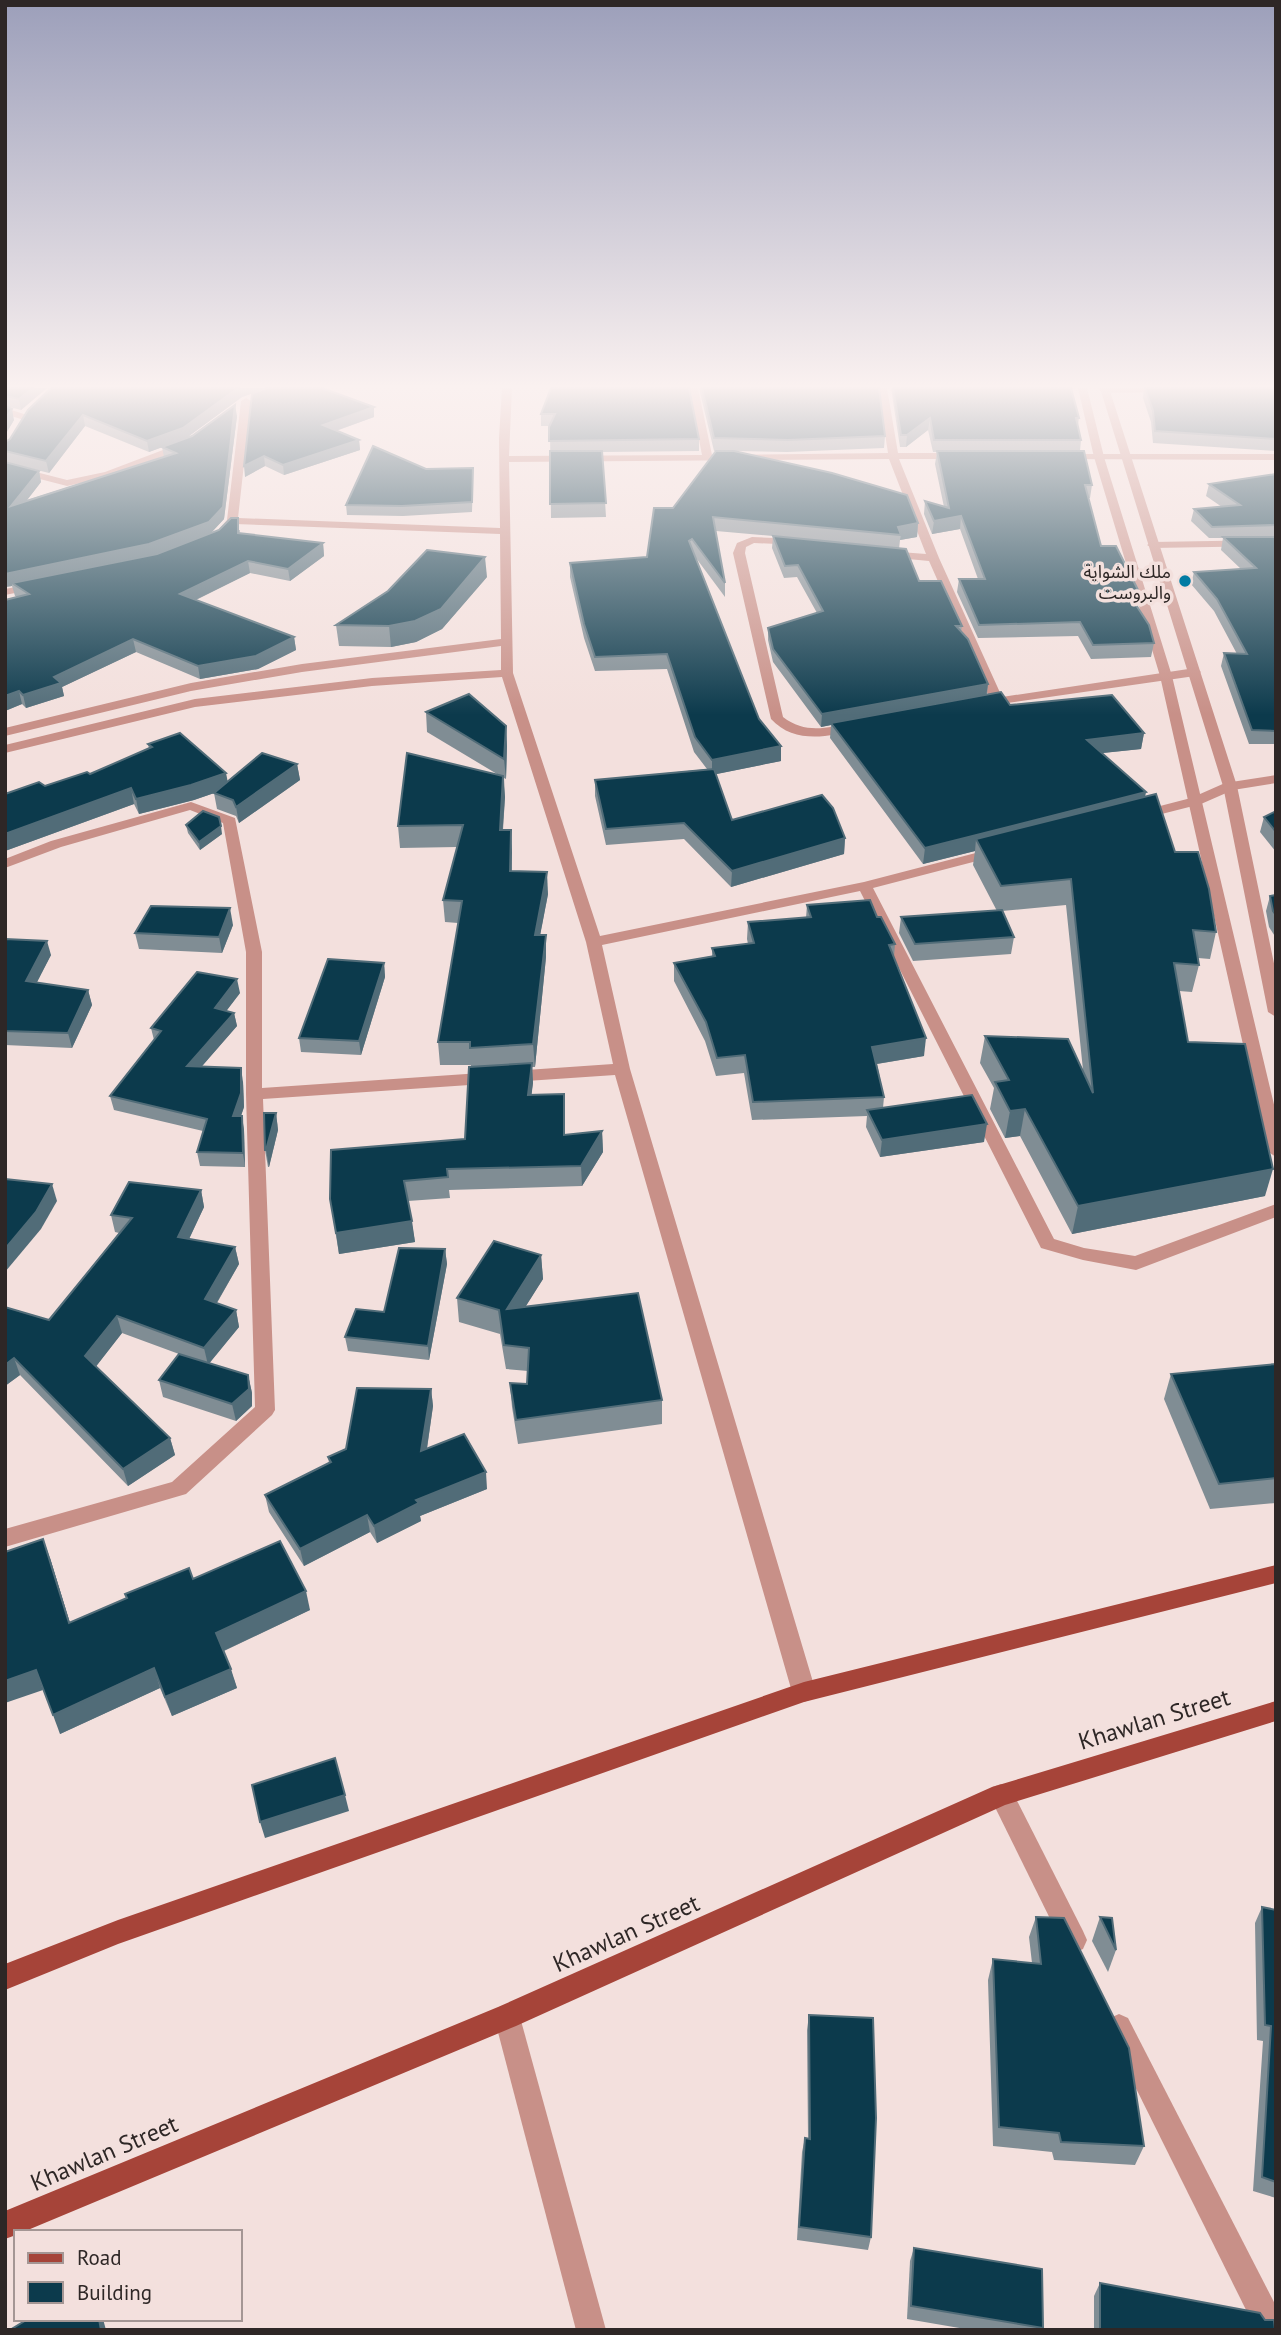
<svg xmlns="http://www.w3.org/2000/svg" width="1281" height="2335" font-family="'PT Sans','Noto Sans Arabic',sans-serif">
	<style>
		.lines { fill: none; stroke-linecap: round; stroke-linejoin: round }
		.minor { fill: #c89088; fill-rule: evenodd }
		.tertiary { fill: #c89088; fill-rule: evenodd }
		.primary { fill: #a64439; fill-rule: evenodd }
		.wall { fill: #808d94 }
		.shaded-wall { fill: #516c78 }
		.building { fill: #0c3a4c; stroke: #516c78; stroke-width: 2 }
		.poi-dot { fill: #017ba3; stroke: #f3e0dd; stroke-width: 2.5 }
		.labels { text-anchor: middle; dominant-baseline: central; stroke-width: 7; stroke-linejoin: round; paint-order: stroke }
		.far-poi-label { font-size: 18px; fill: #2e2726; stroke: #f3e0dd; text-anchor: end }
		.near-street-label { font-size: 24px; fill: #2e2726; stroke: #f3e0dd }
	</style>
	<rect width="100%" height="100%" fill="#f3e0dd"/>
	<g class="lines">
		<g class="minor">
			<polygon points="502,388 512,388 509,456 702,455 689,388 698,388 712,455 888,453 878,388 887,388 898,453 959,453 964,456 959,459 899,459 939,558 1002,697 1195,668 1201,672 1195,676 979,707 979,701 990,699 929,561 887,557 881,554 887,551 926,554 889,459 509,462 513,673 600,936 864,882 995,848 1000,849 1000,855 873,888 1054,1239 1084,1248 1135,1256 1276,1204 1276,1217 1136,1270 1083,1260 1041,1248 860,891 602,945 630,1069 816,1692 812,1699 804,1702 796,1699 792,1692 615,1075 263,1099 275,1410 272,1415 186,1494 5,1547 5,1529 172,1482 255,1407 246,1094 246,952 223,823 190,810 61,847 5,868 5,859 51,841 191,802 235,818 262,952 262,1088 613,1064 586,942 502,677 372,686 195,707 5,753 5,745 195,699 372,678 501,670 501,646 302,672 191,691 5,736 5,728 191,683 302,664 501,639 500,534 235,524 222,538 213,536 227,520 241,401 246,398 251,401 238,518 500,528 499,438"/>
			<polygon points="1102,388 1171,388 1172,389 1167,392 1104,393 1099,390"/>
			<polygon points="5,408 27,415 29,417 24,420 5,414"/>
			<polygon points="184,442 189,445 187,447 112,476 67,486 5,470 5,464 67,480 105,472"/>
			<polygon points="1064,454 1276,454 1276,460 1060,459 1059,457"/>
			<path d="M 752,537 L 797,539 L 802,542 L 797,545 L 754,543 L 746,547 L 745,553 L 783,717 C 805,734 826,728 852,723 L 858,727 L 857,730 C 827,737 794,744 771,719 L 733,553 L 737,543 Z"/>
			<polygon points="1276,540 1276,546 1152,548 1147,545 1152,542"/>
			<polygon points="36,583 42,586 40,588 5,595 5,589"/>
			<polygon points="1276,775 1276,783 1233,790 1201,804 1138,820 1131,816 1133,813 1191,798 1225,783"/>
			<polygon points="1001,1784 1010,1787 1083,1931 1087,1940 1083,1949 1074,1953 1065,1949 989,1795 992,1787"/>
			<polygon points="507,2004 516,2008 520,2017 606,2330 576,2330 494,2017 498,2008"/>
			<polygon points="1119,2014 1128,2018 1276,2306 1276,2330 1256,2330 1110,2036 1106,2027 1110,2018"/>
		</g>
		<g class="tertiary">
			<polygon points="1078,388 1087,388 1104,457 1172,676 1276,1113 1276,1157 1267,1151 1160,676 1094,457"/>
			<polygon points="1100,388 1109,388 1237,786 1276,973 1276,1017 1268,1012 1223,786"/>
		</g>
		<g class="primary">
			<polygon points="1276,1565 1276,1583 804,1702 118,1944 5,1990 5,1964 118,1920 804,1682"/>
			<polygon points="1276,1701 1276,1721 1005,1805 516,2026 23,2232 16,2232 16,2235 5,2239 5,2211 498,2007 992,1787"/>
		</g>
	</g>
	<g class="wall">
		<polygon points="5,388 47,388 21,410 6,406 14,420 5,435"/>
		<polygon points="51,388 322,388 374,407 374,417 336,431 359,440 360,450 284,475 265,466 245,477 262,390 242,397 185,439 237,416 224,519 211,533 240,530 240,533 323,543 324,556 290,581 250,573 196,600 294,637 296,650 258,669 200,679 136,652 62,687 64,696 26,708 22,704 5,711 17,597 15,596 12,586 5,587 5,462 39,471 41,482 27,500 164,457 162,447 149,452 85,426 49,473 5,462 5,442 10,439"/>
		<polygon points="551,388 699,439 699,451 602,452 606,517 551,518 550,426 541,426 541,414"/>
		<polygon points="699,388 879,388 885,436 884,448 787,452 735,451 918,523 917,537 900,540 899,549 919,581 962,626 961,632 988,684 987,695 1010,705 1144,733 1141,749 1102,753 1145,797 1216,932 1210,959 1198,958 1199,965 1192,992 1179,991 1188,1042 1265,1196 1072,1234 1020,1136 1005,1138 990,1109 994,1088 980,1063 985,1036 1083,1070 1066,905 1002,911 1014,937 1011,954 913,961 899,933 901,917 997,911 973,865 975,851 923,864 830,738 831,725 821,727 773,662 768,640 768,628 817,613 797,577 784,578 772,548 773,536 716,531 725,583 725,597 696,558 759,719 781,761 716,774 732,820 845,838 844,854 731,887 684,839 606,845 595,796 595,780 707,769 694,752 667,669 595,671 584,638 570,577 570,563 647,557 673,508 730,451 714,451"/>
		<polygon points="891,388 1071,388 1079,418 1078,425 1081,440 1080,451 1092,485 1090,498 1088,498 1101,546 1138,590 1135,604 1154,643 1151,657 1091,659 1078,636 978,638 957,592 959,579 978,579 960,529 932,534 924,514 925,501 944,507 935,464 937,452 933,452 928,430 906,447 900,447"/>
		<polygon points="1144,388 1276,388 1276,451 1153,443 1151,422 1143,398"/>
		<polygon points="426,469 473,478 472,512 403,516 347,515 346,505"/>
		<polygon points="1276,474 1276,744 1249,744 1221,666 1224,653 1237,654 1214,611 1191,584 1194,572 1241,569 1221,550 1223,538 1209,538 1191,521 1194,509 1222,507 1206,496 1209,484"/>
		<polygon points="487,577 442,629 416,642 391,647 339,646 336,625"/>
		<polygon points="426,712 506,726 507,746 506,779 504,778 505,797 503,830 511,830 512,871 548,894 540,935 546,957 535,1067 532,1067 533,1083 531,1095 565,1135 602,1131 603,1152 582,1186 449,1190 450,1198 408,1201 415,1242 339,1254 330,1199 465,1139 471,1065 440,1065 438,1042 458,923 445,922 443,900 457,847 400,848 398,826 497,774 427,732"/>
		<polygon points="148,744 228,781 297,764 300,780 239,823 236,816 217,809 214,793 194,800 139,814 134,804 5,851 5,794 45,786 90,774 149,749"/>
		<polygon points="1276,811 1276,852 1260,832 1264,817"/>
		<polygon points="186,825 222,834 200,850 188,833"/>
		<polygon points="1276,895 1276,938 1269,927 1266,911 1270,896"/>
		<polygon points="807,905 877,917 895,944 894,957 924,1056 877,1064 884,1097 883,1108 984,1142 880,1157 866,1127 867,1116 752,1120 744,1073 716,1076 705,1041 674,981 674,963 712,956 712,948 748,944 747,939 748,922 806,918"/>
		<polygon points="233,925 222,953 139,949 135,933"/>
		<polygon points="5,939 51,955 36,983 88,990 92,1005 72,1048 5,1045"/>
		<polygon points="384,963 385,977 361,1055 301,1052 299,1038"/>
		<polygon points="240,993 226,1011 234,1013 237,1026 201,1067 243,1082 244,1107 241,1116 244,1130 245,1167 200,1166 197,1152 203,1131 114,1110 110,1096 154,1040 151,1028"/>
		<polygon points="276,1113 278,1130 269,1167 268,1167 265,1150"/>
		<polygon points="201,1190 204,1207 189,1239 235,1247 239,1264 217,1303 236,1310 239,1327 209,1363 248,1375 252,1393 252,1406 236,1421 163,1397 159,1380 179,1354 122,1333 96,1366 170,1438 175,1455 128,1486 20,1375 5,1386 5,1307 49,1320 119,1233 115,1232 111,1215"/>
		<polygon points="445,1249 447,1264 429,1360 348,1351 345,1337 384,1312"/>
		<polygon points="541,1255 543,1279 525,1307 662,1400 662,1424 518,1444 512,1407 510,1383 527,1384 528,1371 506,1369 500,1334 459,1322 457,1298"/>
		<polygon points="1276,1364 1276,1503 1210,1509 1164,1399 1171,1374"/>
		<polygon points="431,1389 433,1406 427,1449 487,1489 420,1516 421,1521 377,1543 370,1532 304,1566 269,1512 265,1495 329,1463 328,1457 346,1449"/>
		<polygon points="50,1558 70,1623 193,1579 310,1610 224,1651 237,1688 172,1716 160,1688 60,1734"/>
		<polygon points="1262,1907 1276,1910 1276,2198 1253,2191 1263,2041 1257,2040 1255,1923"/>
		<polygon points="1036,1917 1144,2146 1135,2165 1054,2160 1052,2152 993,2146 988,1980 993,1959 1032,1963 1029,1937"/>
		<polygon points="1100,1917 1116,1950 1108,1972 1092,1941"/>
		<polygon points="809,2015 871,2237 868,2250 797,2240 802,2152 805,2138 808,2138 807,2030"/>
		<polygon points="914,2248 1043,2328 1042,2330 971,2330 907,2319 910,2261"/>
		<polygon points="1100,2283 1265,2320 1275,2330 1094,2330 1094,2296"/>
	</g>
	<g class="shaded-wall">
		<polygon points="33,388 47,388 21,410 19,399"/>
		<polygon points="238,388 268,388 242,397 185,439 149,452 147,441"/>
		<polygon points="235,405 237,416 224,519 210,534 151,556 12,583 12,586 5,587 5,574 149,544"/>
		<polygon points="374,407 374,417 324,435 323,425"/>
		<polygon points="12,409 14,420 5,435 5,419"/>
		<polygon points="83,415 85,426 49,473 46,461"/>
		<polygon points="930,418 928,430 906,447 907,435"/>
		<polygon points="359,440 360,450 284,475 283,465"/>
		<polygon points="264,456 265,466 245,477 244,466"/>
		<polygon points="39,471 41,482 14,517 11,506"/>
		<polygon points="961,516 960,529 932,534 934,521"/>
		<polygon points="918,523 917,537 900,540 901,535 898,527"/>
		<polygon points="323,543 324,556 290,581 288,569"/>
		<polygon points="485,557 487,577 442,629 416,642 391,647 389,626"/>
		<polygon points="248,561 250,573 183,606 180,594"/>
		<polygon points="294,637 296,650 258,669 200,679 198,666"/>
		<polygon points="133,639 136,652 62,687 64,696 26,708 23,695 54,677"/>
		<polygon points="988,684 986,697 831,723 831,725 821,727 822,714"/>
		<polygon points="19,691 22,704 5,711 5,696"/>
		<polygon points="506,726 507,746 506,779 504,759"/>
		<polygon points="1144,733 1141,749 1084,755 1087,740"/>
		<polygon points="781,746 781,761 712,775 712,760"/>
		<polygon points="297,764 300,780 239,823 236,807"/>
		<polygon points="226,773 229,788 194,800 139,814 136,799"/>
		<polygon points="503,776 505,797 501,852 500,830"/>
		<polygon points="131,788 134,804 5,851 5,834"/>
		<polygon points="1146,792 1143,808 976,839 975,851 923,864 925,848"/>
		<polygon points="221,826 222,834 200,850 199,842"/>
		<polygon points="511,830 512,852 511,892 510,871"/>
		<polygon points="845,838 844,854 731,887 732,871"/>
		<polygon points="547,872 548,894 536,957 535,935"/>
		<polygon points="230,908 233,925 222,953 219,937"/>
		<polygon points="546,935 546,957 535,1067 533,1044"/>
		<polygon points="47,941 51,955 30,996 26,981"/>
		<polygon points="384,963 385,977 361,1055 359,1041"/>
		<polygon points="237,979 240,993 218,1022 215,1008"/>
		<polygon points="88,990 92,1005 72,1048 68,1033"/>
		<polygon points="234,1013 237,1026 190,1080 187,1066"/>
		<polygon points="926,1038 924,1056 870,1065 872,1047"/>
		<polygon points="532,1063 533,1083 529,1116 528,1095"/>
		<polygon points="241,1068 243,1082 244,1107 236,1130 233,1116"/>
		<polygon points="1025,1109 1020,1136 1005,1138 1010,1111"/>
		<polygon points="276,1113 278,1130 269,1167 266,1150"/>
		<polygon points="242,1116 244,1130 245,1167 243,1153"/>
		<polygon points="987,1124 984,1142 880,1157 882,1140"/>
		<polygon points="602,1131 603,1152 582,1186 581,1166"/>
		<polygon points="1273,1169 1265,1196 1072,1234 1078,1206"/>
		<polygon points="52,1184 57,1201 41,1229 5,1272 5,1249"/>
		<polygon points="201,1190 204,1207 182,1254 178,1237"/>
		<polygon points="412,1221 415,1242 339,1254 336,1233"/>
		<polygon points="235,1247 239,1264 209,1316 205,1299"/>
		<polygon points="445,1249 447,1264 429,1360 428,1346"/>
		<polygon points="541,1255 543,1279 509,1333 507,1309"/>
		<polygon points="236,1310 239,1327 208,1365 204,1348"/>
		<polygon points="117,1316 122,1333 91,1373 85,1356"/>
		<polygon points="14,1358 20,1375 5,1386 5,1365"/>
		<polygon points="248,1375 252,1393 252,1406 236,1421 232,1404"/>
		<polygon points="431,1389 433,1406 424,1468 421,1451"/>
		<polygon points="170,1438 175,1455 128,1486 123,1469"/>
		<polygon points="486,1472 487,1489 420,1516 421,1521 377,1543 374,1526 416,1500"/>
		<polygon points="367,1515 370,1532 304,1566 300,1549"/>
		<polygon points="43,1539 50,1558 76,1643 69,1623"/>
		<polygon points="306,1591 310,1610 221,1652 216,1633"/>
		<polygon points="154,1668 160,1688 60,1734 53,1715"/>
		<polygon points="231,1669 237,1688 172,1716 165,1697"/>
		<polygon points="36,1670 43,1690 5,1703 5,1681"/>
		<polygon points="345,1795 349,1811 265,1838 260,1822"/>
		<polygon points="99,2319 103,2319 106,2330 101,2330"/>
	</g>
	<g class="building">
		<polygon points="5,388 33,388 19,399 5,396"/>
		<polygon points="51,388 238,388 183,428 147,441 83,415 46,461 5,451 5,442 10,439 28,410"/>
		<polygon points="266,388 322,388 374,407 323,425 359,440 283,465 264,456 244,466 252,394"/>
		<polygon points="551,388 689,388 699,439 549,441 549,427 555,414 541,414"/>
		<polygon points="702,388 879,388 885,436 788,440 714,438"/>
		<polygon points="893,388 1071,388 1079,418 1076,418 1081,440 934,440 930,418 907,435 901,435"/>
		<polygon points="1145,388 1276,388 1276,439 1155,431 1153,411"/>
		<polygon points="235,405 223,507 209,522 149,544 5,574 5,462 39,471 11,506 176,453 162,447 192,436"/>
		<polygon points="5,406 12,409 5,419"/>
		<polygon points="373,446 426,469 473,468 472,502 402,506 346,505"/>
		<polygon points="550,451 602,451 606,503 550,504"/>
		<polygon points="716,451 734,451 832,473 907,495 918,523 898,527 901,535 713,517 725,583 692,539 689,541 759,719 781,746 712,760 695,737 667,654 595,657 584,624 570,563 647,557 654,508 673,508"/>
		<polygon points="937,451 1084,451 1092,485 1085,485 1101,546 1116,546 1138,590 1127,591 1149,625 1154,643 1093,645 1080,622 979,625 959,579 985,579 961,516 934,521 925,501 949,508"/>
		<polygon points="1276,474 1276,525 1212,527 1194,509 1240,505 1209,484"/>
		<polygon points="231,518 238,518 238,533 323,543 288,569 248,561 180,594 294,637 256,656 198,666 133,639 54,677 61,683 23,695 19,691 5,696 5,600 29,594 12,583 157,554 219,530"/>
		<polygon points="773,536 906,549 919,581 941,581 962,626 956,626 968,639 988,684 822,714 773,649 768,628 823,611 798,565 785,566"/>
		<polygon points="1223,537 1276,537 1276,731 1252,730 1224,653 1247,654 1217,599 1194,572 1256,568"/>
		<polygon points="427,550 485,557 441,609 415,621 389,626 336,625 388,591"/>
		<polygon points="1001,692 1010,705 1112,695 1144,733 1087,740 1146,792 925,848 831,723"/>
		<polygon points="469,694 506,726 504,759 426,712"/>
		<polygon points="180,733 226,773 191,785 136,799 131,788 5,834 5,794 39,782 45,786 87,772 90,774 152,747 148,744"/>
		<polygon points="262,753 297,764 236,807 233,800 214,793"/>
		<polygon points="407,753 503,776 500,830 511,830 510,871 547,872 535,935 546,935 533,1044 470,1048 470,1042 438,1042 462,901 443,900 463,825 398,826"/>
		<polygon points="714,769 732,820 822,795 833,808 845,838 732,871 684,823 606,829 595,780"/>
		<polygon points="1156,794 1175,852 1198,852 1209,889 1216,932 1193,930 1199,965 1174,963 1188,1042 1245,1044 1273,1169 1078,1206 1025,1109 1010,1111 995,1082 1009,1080 985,1036 1068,1039 1093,1093 1071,879 1001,886 976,839"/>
		<polygon points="203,811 219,817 221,826 199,842 186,825"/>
		<polygon points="1276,811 1276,832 1264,817"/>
		<polygon points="1276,895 1276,915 1273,911 1270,896"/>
		<polygon points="870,900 877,917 881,917 895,944 889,945 926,1038 872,1047 884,1097 753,1102 745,1055 717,1058 706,1022 674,963 715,956 712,948 754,943 748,922 811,917 807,905"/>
		<polygon points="151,906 230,908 219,937 135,933"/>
		<polygon points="1002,910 1014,937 915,944 901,917"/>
		<polygon points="5,939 47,941 26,981 88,990 68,1033 5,1031"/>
		<polygon points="328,959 384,963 359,1041 299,1038"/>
		<polygon points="197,972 237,979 215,1008 234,1013 187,1066 241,1068 241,1093 233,1116 242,1116 243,1153 197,1152 207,1119 110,1096 161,1031 151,1028"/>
		<polygon points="532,1063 528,1095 564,1094 564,1135 602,1131 581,1166 447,1169 448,1177 404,1181 412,1221 336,1233 330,1199 331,1150 465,1139 469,1067"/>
		<polygon points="972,1095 987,1124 882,1140 867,1110"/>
		<polygon points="264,1113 276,1113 266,1150 265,1150"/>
		<polygon points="5,1179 52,1184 36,1212 5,1249"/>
		<polygon points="129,1182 201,1190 178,1237 235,1247 205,1299 236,1310 204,1348 117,1316 85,1356 170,1438 123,1469 14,1358 5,1365 5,1307 49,1320 132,1218 111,1215"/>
		<polygon points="494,1241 541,1255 507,1309 638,1293 662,1400 516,1420 510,1383 527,1384 529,1348 504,1345 499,1310 457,1298"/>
		<polygon points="399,1248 445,1249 428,1346 345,1337 356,1309 384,1312"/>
		<polygon points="179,1354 248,1375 249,1389 232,1404 159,1380"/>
		<polygon points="1276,1364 1276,1478 1219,1484 1171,1374"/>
		<polygon points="357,1388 431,1389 421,1451 464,1434 486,1472 416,1500 419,1503 374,1526 367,1515 300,1549 265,1495 331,1462 328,1457 346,1449"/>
		<polygon points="43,1539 69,1623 127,1598 125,1594 189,1568 193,1579 280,1541 306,1591 216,1633 231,1669 165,1697 154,1668 53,1715 36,1670 5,1681 5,1552"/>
		<polygon points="335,1758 345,1795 260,1822 252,1785"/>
		<polygon points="1262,1907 1276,1910 1276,2182 1262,2177 1271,2026 1265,2025"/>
		<polygon points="1036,1917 1064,1918 1129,2048 1144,2146 1061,2142 1059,2133 999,2127 993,1959 1041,1964"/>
		<polygon points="1100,1917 1112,1918 1116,1950"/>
		<polygon points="809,2015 873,2018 876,2118 871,2237 799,2227 805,2138 810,2139"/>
		<polygon points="914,2248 1042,2269 1043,2328 911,2306"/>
		<polygon points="1100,2283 1260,2313 1265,2320 1274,2320 1275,2330 1100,2330"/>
		<polygon points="28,2319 99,2319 101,2330 10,2330"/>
	</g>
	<linearGradient id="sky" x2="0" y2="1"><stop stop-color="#9c9fba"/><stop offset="0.54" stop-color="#faf1f0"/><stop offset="1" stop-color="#faf1f0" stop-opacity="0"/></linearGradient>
	<rect width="1281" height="715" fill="url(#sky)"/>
	<circle class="poi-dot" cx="1185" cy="581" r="7"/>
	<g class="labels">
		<g class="far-poi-label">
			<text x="1171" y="571">ملك الشواية<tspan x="1171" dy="21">والبروست</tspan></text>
		</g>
		<g class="near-street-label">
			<text transform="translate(1154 1719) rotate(-17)">Khawlan Street</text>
			<text transform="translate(626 1933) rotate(-24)">Khawlan Street</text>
			<text transform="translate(104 2153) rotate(-23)">Khawlan Street</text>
		</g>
	</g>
	<rect width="1281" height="2335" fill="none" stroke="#2e2726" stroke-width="14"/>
	<rect x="14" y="2230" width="228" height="91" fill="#f3e0dd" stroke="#a49694" stroke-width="2"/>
	<rect x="28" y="2253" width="35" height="10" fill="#a64439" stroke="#a49694" stroke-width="2"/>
	<text x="77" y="2265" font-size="21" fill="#2e2726">Road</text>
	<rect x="28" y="2282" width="35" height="21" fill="#0c3a4c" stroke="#a49694" stroke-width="2"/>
	<text x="77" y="2300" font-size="21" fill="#2e2726">Building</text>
</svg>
